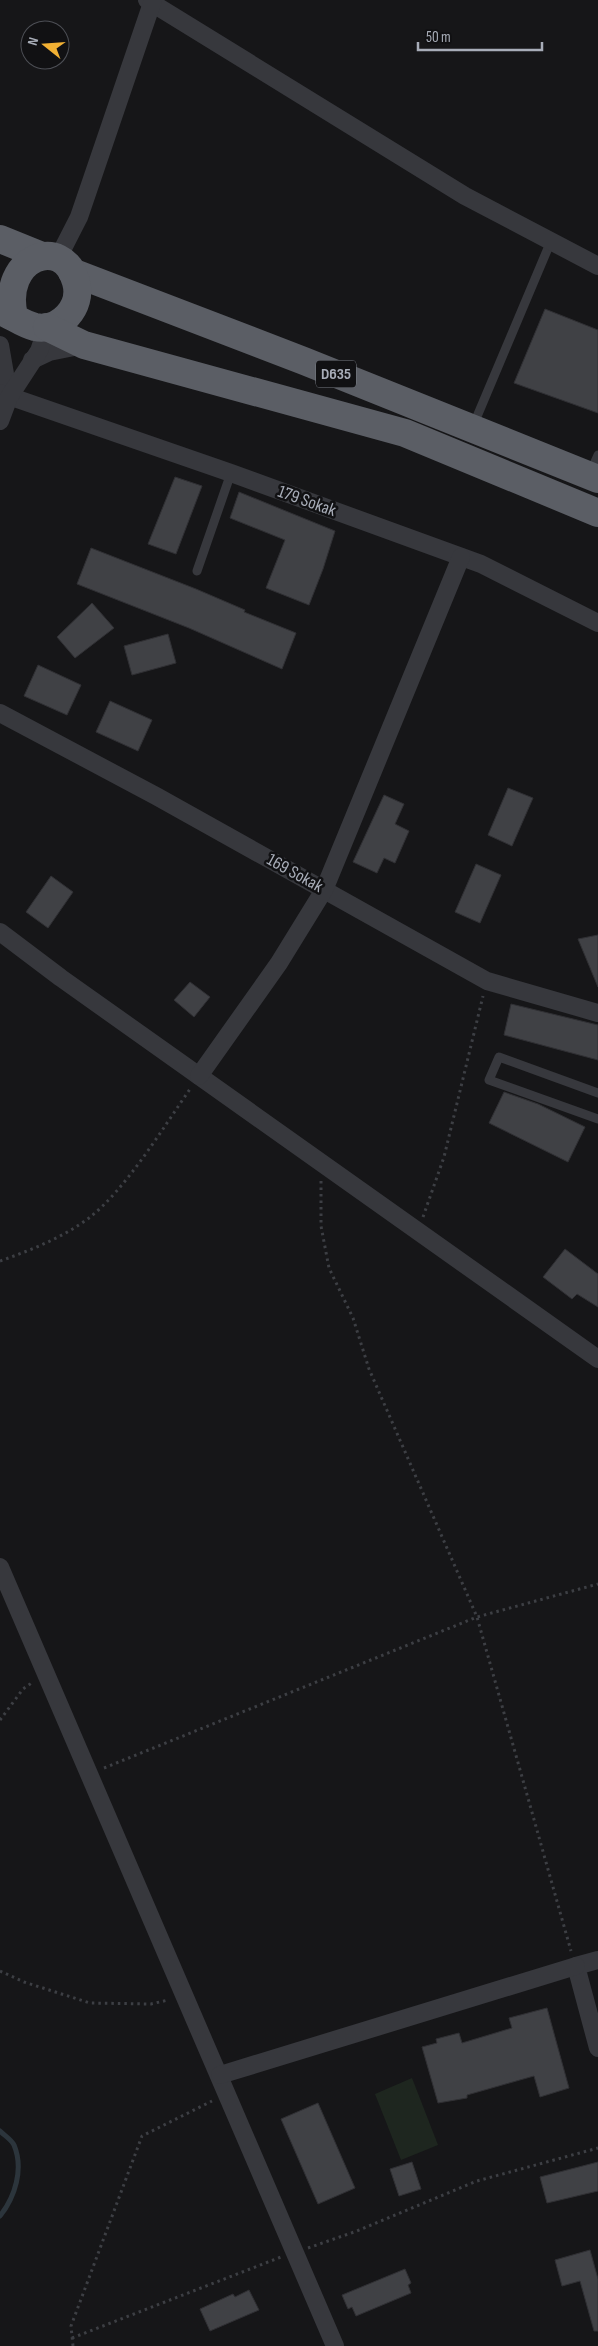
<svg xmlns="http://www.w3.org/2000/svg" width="598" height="2346" font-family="'Sofia Sans Condensed',sans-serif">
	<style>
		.green { fill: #1e261f }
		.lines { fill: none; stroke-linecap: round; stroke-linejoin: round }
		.stream { stroke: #2c353c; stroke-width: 5 }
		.building { fill: #404145; stroke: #303034 }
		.path { stroke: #3d3f44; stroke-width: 3; stroke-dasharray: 2.5 4; stroke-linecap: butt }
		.service { stroke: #37383d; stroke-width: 9 }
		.minor { stroke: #37383d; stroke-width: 18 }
		.trunk { stroke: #5b5e65; stroke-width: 28 }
		.labels { text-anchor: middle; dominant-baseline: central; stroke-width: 5; stroke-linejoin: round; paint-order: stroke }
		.shield { fill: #111113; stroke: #7b7e86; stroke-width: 1 }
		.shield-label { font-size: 16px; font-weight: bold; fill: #a8adb8 }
		.street-label { font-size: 18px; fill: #a8adb8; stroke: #111113 }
	</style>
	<rect width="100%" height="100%" fill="#161618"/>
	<polygon class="green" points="412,2078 438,2145 401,2160 375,2094"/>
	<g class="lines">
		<path class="stream" d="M 0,2131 C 4,2135 12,2140 14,2145 C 24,2169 15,2197 0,2216"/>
	</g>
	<g class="building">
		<polygon points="545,309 598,330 598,413 514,383"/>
		<polygon points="175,477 202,486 176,554 148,544"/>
		<polygon points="239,492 335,531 323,569 309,605 266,588 285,540 230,518"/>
		<polygon points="91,548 196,589 245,610 244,612 296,633 282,669 189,628 77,584"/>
		<polygon points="92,603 114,628 75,658 57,637"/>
		<polygon points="168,634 176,663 132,675 124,646"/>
		<polygon points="38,665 81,685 67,715 24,696"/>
		<polygon points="110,701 152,720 138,751 96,732"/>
		<polygon points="508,788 533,798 512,846 488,835"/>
		<polygon points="384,795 404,804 395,824 409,831 395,863 384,858 377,873 353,862"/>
		<polygon points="476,864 501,875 480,923 455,912"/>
		<polygon points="51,876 73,892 48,928 26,912"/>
		<polygon points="598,935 598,987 578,939"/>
		<polygon points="190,982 210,997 194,1017 174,1000"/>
		<polygon points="511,1004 598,1025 598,1060 504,1035"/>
		<polygon points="504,1092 538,1104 585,1127 568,1162 489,1123"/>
		<polygon points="565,1249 598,1274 598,1307 577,1294 572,1299 543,1277"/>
		<polygon points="547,2008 569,2088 540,2097 534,2076 467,2095 467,2098 438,2103 422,2047 437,2043 436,2039 459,2033 462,2043 512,2028 509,2018"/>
		<polygon points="318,2103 355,2188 318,2204 281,2119"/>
		<polygon points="412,2162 421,2189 399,2196 390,2169"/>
		<polygon points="598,2162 598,2191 547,2203 540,2177"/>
		<polygon points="590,2250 598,2279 598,2331 594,2331 580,2281 562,2286 555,2260"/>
		<polygon points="405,2269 411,2283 408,2285 411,2293 356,2316 352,2307 348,2309 342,2295"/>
		<polygon points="249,2290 259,2310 210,2331 200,2309 233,2294 235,2297"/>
	</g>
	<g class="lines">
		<g class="path">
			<polyline points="321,1181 321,1226 329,1268 353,1318 369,1369 477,1617 571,1951"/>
			<polyline points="423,1217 444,1157 483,996"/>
			<path d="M 0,1261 C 31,1250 62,1238 89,1218 C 126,1189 163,1128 190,1089"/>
			<polyline points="0,1720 23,1689 33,1682"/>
			<polyline points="104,1768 477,1617 598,1584"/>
			<polyline points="0,1971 24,1982 90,2003 151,2004 168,2000"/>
			<polyline points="308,2248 357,2231 477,2181 598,2148"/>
			<polyline points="72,2338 281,2257"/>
			<polyline points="73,2346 71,2326 142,2136 212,2101"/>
		</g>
		<g class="service">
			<polyline points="473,426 551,241"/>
			<polyline points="590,473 598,455"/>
			<polyline points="197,571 231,473"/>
			<polyline points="598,1093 499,1057 489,1080 598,1119"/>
		</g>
		<g class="minor">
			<polyline points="147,0 465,196 598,266"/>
			<polyline points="57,260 79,217 153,0"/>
			<polyline points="0,345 9,397"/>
			<polyline points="32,360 49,352 84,345"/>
			<polyline points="0,393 231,473 481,564 598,623"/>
			<polyline points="0,421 9,397 39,351 47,327"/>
			<polyline points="0,713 156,796 487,981 598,1013"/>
			<polyline points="0,932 61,978 598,1359"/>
			<polyline points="199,1076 279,963 324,890 461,557"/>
			<polyline points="0,1567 335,2346"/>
			<polyline points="598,1960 576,1966 598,2048"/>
			<polyline points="220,2075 576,1966"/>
		</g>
		<g class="trunk">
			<polyline points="0,239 42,256"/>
			<polyline points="72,272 304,361 598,479"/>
			<path d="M 0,311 C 12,315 22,324 35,327 C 60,332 83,307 76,282 C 63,233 0,258 14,316"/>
			<polyline points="47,327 84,345 405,433 598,513"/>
		</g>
	</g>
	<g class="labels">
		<rect class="shield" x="316" y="360.5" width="40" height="27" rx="4"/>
		<g class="shield-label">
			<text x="336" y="374">D635</text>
		</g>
		<g class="street-label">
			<text transform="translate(307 501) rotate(20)">179 Sokak</text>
			<text transform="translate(295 873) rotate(29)">169 Sokak</text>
		</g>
	</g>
	<g transform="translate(45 45) rotate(287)"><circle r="24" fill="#111113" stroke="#4d4f55"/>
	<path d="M0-4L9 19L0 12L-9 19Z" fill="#f2b134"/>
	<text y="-8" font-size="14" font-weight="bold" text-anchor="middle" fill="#a8adb8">N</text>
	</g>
	<path d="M418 42v8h124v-8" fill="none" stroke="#a8adb8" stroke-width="2.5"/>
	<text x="426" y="42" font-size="15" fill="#a8adb8" stroke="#111113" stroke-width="4" paint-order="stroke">50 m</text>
</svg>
